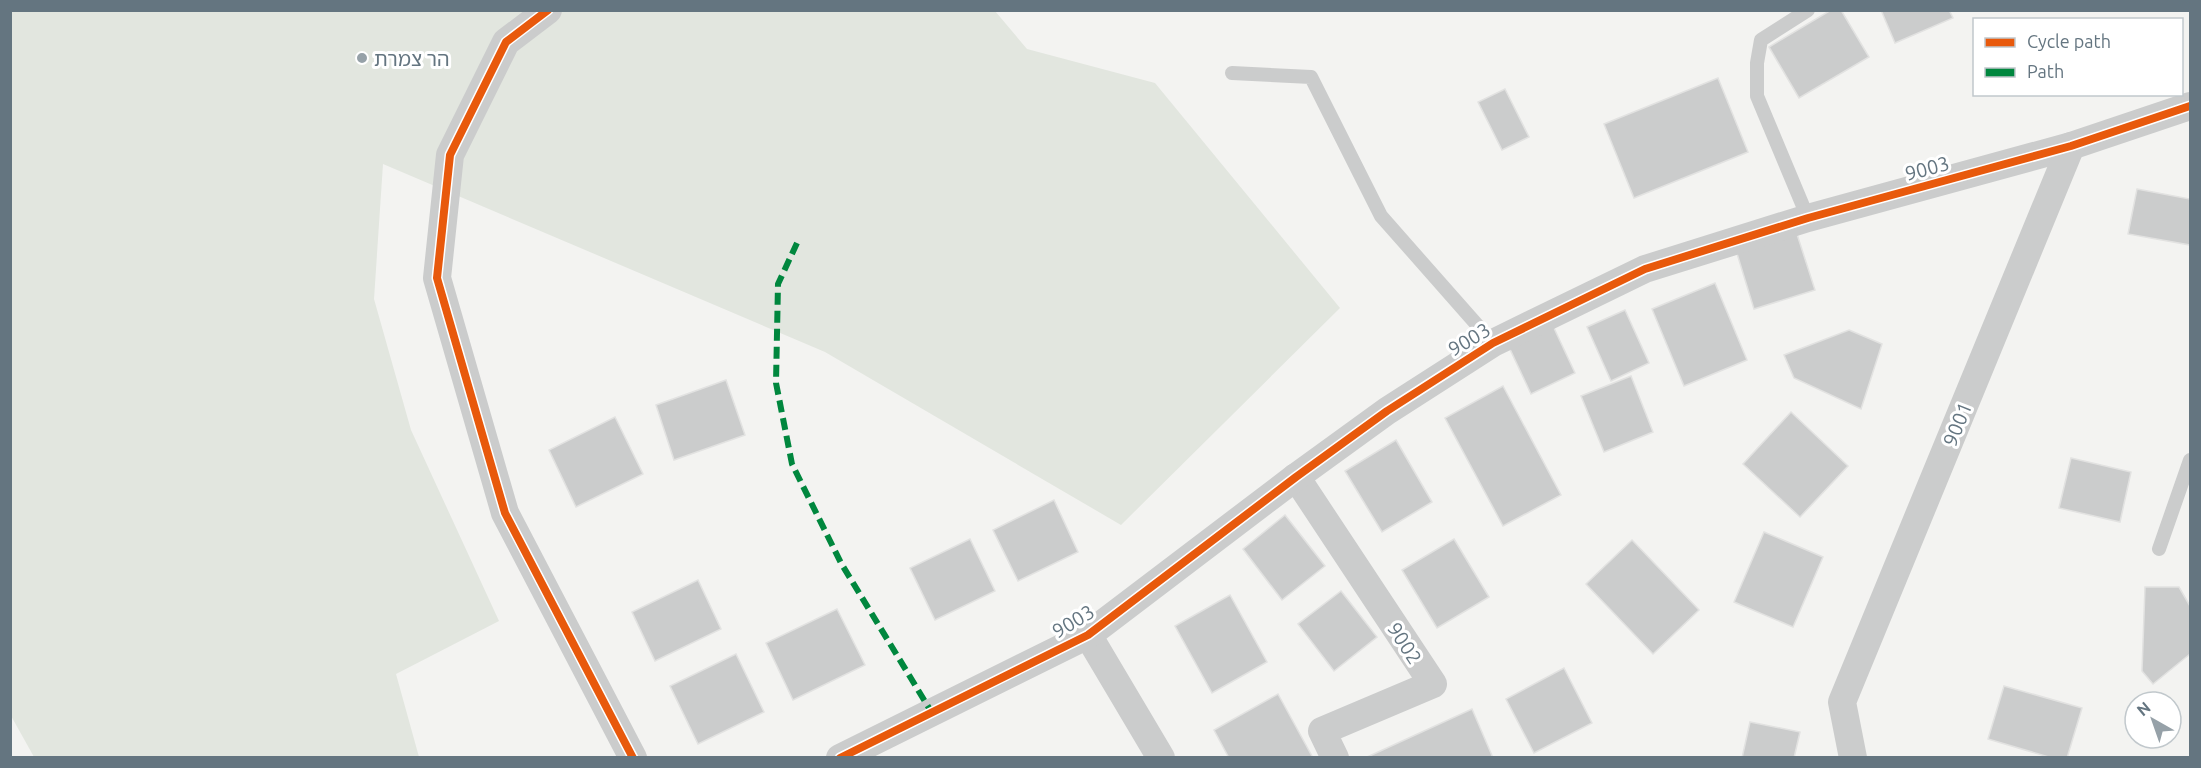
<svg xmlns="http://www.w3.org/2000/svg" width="2201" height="768" font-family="Ubuntu,'Noto Sans Hebrew',sans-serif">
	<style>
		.green { fill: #e2e6df }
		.building { fill: #cbcccc; stroke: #e2e2e1; stroke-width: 1.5 }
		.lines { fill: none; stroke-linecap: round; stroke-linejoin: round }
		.lane { stroke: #cbcccc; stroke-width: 14 }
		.street { stroke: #cbcccc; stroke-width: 28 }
		.quiet { stroke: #00873e; stroke-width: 6; stroke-dasharray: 12 6; stroke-linecap: butt }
		.cycleway-casing { stroke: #fff; stroke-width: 11 }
		.cycleway { stroke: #e8590c; stroke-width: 8 }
		.poi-dot { fill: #96a1a8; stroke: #fff; stroke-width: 2 }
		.labels { text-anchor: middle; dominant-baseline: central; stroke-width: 6; stroke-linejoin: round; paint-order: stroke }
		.poi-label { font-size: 20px; fill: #647580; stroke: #fff; text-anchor: start }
		.street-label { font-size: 20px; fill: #647580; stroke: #fff }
	</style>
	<rect width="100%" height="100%" fill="#f3f3f1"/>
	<polygon class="green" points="10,11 995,11 1027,49 1155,83 1340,308 1121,525 825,352 383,164 374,299 411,430 499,621 396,674 419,757 34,757 10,714"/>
	<g class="building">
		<polygon points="1831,10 1841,10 1869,57 1799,98 1769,47"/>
		<polygon points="1881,10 1949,10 1953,18 1895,43"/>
		<polygon points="1718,78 1748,152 1634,198 1604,124"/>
		<polygon points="1505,89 1529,137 1502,150 1478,102"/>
		<polygon points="2137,189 2190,199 2190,245 2128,234"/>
		<polygon points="1795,228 1815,290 1754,309 1735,247"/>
		<polygon points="1715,283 1747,360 1684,386 1652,309"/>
		<polygon points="1625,310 1649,363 1611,381 1587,327"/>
		<polygon points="1553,326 1575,373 1531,394 1509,347"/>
		<polygon points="1849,330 1882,344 1861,409 1794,378 1784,355"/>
		<polygon points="1631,376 1653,432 1604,452 1581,396"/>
		<polygon points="726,380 745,435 674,460 656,405"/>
		<polygon points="1503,386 1561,495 1503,526 1445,418"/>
		<polygon points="1791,412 1848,466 1800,517 1743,464"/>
		<polygon points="615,417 643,474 576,507 549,450"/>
		<polygon points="1396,440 1432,502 1382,532 1345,471"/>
		<polygon points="2071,458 2131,472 2120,522 2059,508"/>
		<polygon points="1054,500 1078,552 1018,581 993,530"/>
		<polygon points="1285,515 1325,566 1282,600 1243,549"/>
		<polygon points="1764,532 1823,557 1793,627 1734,602"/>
		<polygon points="970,539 995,591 935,620 910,568"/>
		<polygon points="1454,539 1489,597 1437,628 1402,570"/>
		<polygon points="1632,540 1699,610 1653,654 1586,584"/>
		<polygon points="698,580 721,629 655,661 632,612"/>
		<polygon points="2145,587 2179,587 2190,606 2190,654 2153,684 2142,671"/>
		<polygon points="1341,591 1377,637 1334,671 1298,624"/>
		<polygon points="1230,595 1267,662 1212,693 1175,626"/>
		<polygon points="837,609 865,665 793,700 766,643"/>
		<polygon points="736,654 764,712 698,744 670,686"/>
		<polygon points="1564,668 1592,723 1534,753 1506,699"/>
		<polygon points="2004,686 2082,708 2067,758 2052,758 1988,739"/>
		<polygon points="1278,694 1313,758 1229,758 1214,730"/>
		<polygon points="1472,709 1493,758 1365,758"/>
		<polygon points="1750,722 1800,732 1794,758 1742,758"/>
	</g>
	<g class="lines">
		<g class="lane">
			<polyline points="1232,73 1311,77 1381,216 1493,343"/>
			<polyline points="1808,218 1757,96 1757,63 1761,40 1808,10"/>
			<polyline points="2159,549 2190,460"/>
		</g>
		<g class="street">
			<polyline points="548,10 506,42 450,155 437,278 505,513 633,758"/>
			<polyline points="1296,477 1433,684 1322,731 1335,758"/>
			<polyline points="1088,635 1161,758"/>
			<polyline points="840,758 1088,635 1296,477 1387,411 1493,343 1645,269 1808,218 2071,146 2190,106"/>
			<polyline points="1853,758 1842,702 2071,146"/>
		</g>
		<polyline class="quiet" points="797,243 778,284 776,383 792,464 841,563 932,713"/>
		<g class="cycleway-casing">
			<g id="cycleway">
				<polyline points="548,10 506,42 450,155 437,278 505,513 633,758"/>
				<polyline points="840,758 1088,635 1296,477 1387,411 1493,343 1645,269 1808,218 2071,146 2190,106"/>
			</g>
		</g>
		<use href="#cycleway" class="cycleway"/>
	</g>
	<circle class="poi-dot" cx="362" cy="58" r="6"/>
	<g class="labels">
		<g class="poi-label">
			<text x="374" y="58">הר צמרת</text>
		</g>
		<g class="street-label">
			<text transform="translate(1927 168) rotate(-15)">9003</text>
			<text transform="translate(1469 339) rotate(-31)">9003</text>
			<text transform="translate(1957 424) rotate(-68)">9001</text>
			<text transform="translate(1073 621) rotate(-31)">9003</text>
			<text transform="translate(1405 643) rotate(57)">9002</text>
		</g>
	</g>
	<rect width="2201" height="768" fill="none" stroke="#647580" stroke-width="24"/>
	<rect x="1973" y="18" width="210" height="78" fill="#ffffff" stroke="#c1c8cc" stroke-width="1.5"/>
	<rect x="1985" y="38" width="30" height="9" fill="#e8590c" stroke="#c1c8cc" stroke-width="1.5"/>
	<text x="2027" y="48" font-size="18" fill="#647580">Cycle path</text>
	<rect x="1985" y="68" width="30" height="9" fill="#00873e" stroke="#c1c8cc" stroke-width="1.5"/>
	<text x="2027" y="78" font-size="18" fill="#647580">Path</text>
	<g transform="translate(2153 720) rotate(320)"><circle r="28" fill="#ffffff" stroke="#c1c8cc" stroke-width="1.5"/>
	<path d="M0-4.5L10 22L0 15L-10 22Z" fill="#96a1a8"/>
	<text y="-9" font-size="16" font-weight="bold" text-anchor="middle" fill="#647580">N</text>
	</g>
</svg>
